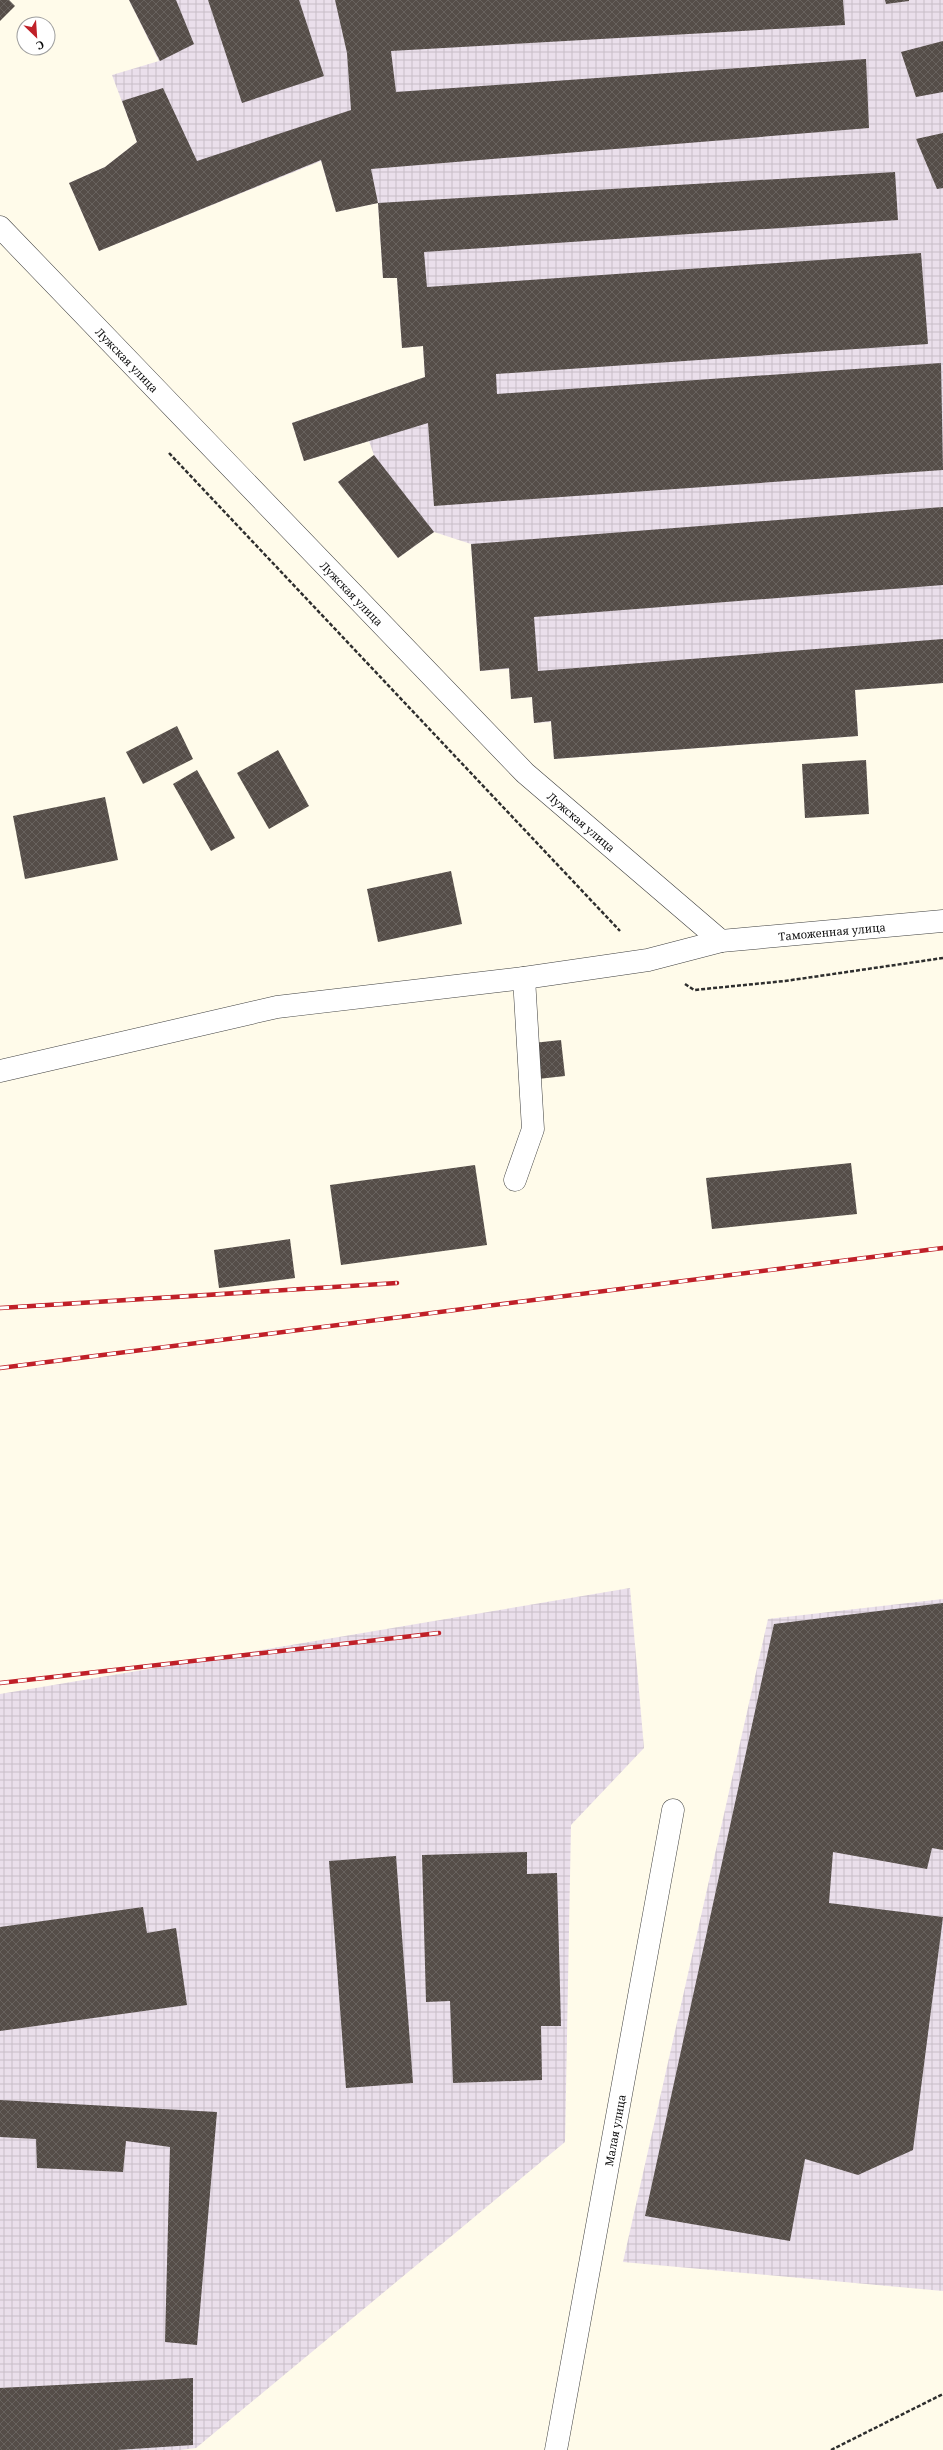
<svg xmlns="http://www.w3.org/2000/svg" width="943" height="2450" font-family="'Noto Serif',serif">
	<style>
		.industrial { fill: url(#industrial-grid) }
		.building { fill: url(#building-cross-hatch) }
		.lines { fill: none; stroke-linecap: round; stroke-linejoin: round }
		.service-casing { stroke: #3f3f3f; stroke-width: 23 }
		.minor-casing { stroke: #3f3f3f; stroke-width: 23 }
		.path { stroke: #2e2e2e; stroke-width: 2.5; stroke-dasharray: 4 2; stroke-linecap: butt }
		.service { stroke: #fff; stroke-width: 22 }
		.minor { stroke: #fff; stroke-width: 22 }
		.rail-casing { stroke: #c02028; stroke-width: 4.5 }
		.rail { stroke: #fff; stroke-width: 3; stroke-dasharray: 9; stroke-linecap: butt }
		.labels { text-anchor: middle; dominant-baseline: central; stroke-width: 4; stroke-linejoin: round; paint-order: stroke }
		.street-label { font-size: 11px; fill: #0c0c0c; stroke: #fff }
	</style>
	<defs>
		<pattern id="industrial-grid" width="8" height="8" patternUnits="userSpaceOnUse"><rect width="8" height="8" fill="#eadfeb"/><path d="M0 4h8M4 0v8" fill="none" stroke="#c8bec8"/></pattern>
		<pattern id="building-cross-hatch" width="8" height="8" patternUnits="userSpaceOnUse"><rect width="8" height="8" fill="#554d48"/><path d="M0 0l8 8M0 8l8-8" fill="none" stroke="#68625e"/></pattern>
	</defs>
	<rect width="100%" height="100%" fill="#fffbea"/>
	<g class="industrial">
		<polygon points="129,0 943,0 943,683 855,690 858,736 554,759 551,722 534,723 532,697 511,699 509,669 480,671 471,544 434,532 398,558 338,482 374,455 369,441 304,461 292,423 425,377 423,346 402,348 397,278 383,278 378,203 336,212 321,161 99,251 69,183 105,167 137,142 112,75 159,61"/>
		<polygon points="630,1588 644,1748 571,1825 565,2142 196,2448 180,2450 0,2450 0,1694"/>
		<polygon points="943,1599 943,2291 623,2262 768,1619"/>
	</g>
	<g class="building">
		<polygon points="0,0 9,0 15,6 0,21"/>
		<polygon points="129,0 176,0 194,44 160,61"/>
		<polygon points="208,0 299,0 324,76 242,103"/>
		<polygon points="335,0 843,0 845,25 391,51 396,92 866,59 869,128 371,169 378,203 336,212 321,160 99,251 69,183 105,167 137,142 122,101 163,88 197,161 351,110 347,53"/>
		<polygon points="885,0 909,0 909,1 886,4"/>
		<polygon points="943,41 943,92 916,97 901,52"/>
		<polygon points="943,133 943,188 937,189 916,139"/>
		<polygon points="895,172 898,220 424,252 427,287 921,253 928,344 496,374 497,394 941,363 943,470 434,506 428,423 304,461 292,423 425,377 423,346 402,348 397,278 383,278 378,203"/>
		<polygon points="374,455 434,532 398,558 338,482"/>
		<polygon points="943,507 943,585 534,617 538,671 943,639 943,683 855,690 858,736 554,759 551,721 534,723 532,697 511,699 509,668 480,671 471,544"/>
		<polygon points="177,726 193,759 143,784 126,752"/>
		<polygon points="278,750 309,806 269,829 237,773"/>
		<polygon points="866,760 869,814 805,818 802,764"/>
		<polygon points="197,770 235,838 211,851 173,784"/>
		<polygon points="105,797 118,860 25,879 13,816"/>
		<polygon points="451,871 462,924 378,942 367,889"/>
		<polygon points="561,1040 565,1076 538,1079 533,1043"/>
		<polygon points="851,1163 857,1214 712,1229 706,1178"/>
		<polygon points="475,1165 487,1245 341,1265 330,1185"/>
		<polygon points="290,1239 295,1278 219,1288 214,1250"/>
		<polygon points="943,1603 943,1850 932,1848 927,1869 833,1852 829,1903 943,1917 913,2150 858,2175 805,2159 790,2241 645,2216 774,1624"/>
		<polygon points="527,1852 527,1874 557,1873 561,2026 541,2026 542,2080 453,2083 450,2001 426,2002 422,1855"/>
		<polygon points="396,1856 413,2083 346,2088 329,1861"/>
		<polygon points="143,1907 147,1933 176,1928 187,2005 0,2031 0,1927"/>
		<polygon points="0,2100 217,2112 197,2345 165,2342 170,2147 126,2141 123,2172 37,2168 36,2139 0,2137"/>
		<polygon points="193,2378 193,2445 117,2450 0,2450 0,2388"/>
	</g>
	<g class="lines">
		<g class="service-casing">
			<g id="service">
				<polyline points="0,1071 277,1007 524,978 648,960 721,941"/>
				<polyline points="515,1180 533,1129 524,978"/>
			</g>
		</g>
		<g class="minor-casing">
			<g id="minor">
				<path id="s1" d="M 0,227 L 525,773 L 721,941 L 943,921"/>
				<path id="s2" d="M 556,2450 L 673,1810"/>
			</g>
		</g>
		<g class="path">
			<polyline points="169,453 620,931"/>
			<polyline points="685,984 694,990 785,981 943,958"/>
			<polyline points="831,2450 943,2394"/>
		</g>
		<use href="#service" class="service"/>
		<use href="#minor" class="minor"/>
		<g class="rail-casing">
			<g id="rail">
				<polyline points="0,1308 397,1283"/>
				<polyline points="0,1368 943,1248"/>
				<polyline points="0,1683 439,1633"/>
			</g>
		</g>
		<use href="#rail" class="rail"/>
	</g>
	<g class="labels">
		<g class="street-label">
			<text stroke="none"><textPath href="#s1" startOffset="184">Лужская улица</textPath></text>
			<text stroke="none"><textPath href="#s1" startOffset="508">Лужская улица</textPath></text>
			<text stroke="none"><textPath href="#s1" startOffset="832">Лужская улица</textPath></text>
			<text stroke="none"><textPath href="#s1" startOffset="1127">Таможенная улица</textPath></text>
			<text stroke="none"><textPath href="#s2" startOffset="325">Малая улица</textPath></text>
		</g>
	</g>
	<g transform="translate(36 36) rotate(155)"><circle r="19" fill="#ffffff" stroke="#9e9e9e"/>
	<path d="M0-3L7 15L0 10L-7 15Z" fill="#c02028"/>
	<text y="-6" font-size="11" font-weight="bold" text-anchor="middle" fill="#0c0c0c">С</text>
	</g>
</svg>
